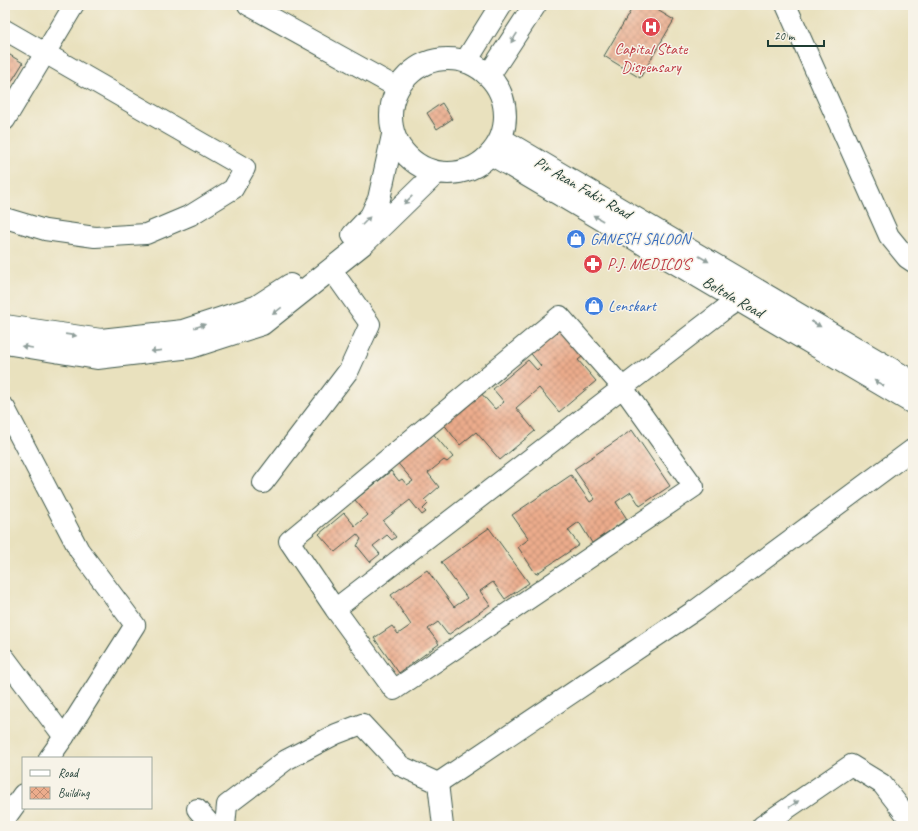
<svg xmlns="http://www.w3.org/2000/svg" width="918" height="831" font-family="Caveat,sans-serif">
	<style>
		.building { fill: url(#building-cross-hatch) }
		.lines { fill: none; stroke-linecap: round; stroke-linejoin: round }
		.street-casing { stroke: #3d5649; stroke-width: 22 }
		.secondary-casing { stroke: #3d5649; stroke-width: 24 }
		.street { stroke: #fff; stroke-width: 20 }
		.secondary { stroke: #fff; stroke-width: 22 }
		.oneway { fill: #8f9e9a }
		.labels { text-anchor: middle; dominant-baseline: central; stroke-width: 3; stroke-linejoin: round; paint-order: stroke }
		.health-label { font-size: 16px; fill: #be3a42; stroke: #f7f3e8 }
		.street-label { font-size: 16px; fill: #1f3d34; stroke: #f7f3e8 }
		.shop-label { font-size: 16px; fill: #366cbe; stroke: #f7f3e8; text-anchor: start }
	</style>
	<defs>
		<pattern id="building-cross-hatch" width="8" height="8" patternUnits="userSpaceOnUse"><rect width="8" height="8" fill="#ecac8c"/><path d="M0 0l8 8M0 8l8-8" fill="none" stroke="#bf8d73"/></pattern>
	</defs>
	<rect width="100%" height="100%" fill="#f7f3e8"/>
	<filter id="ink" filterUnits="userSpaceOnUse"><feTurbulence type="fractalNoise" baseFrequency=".025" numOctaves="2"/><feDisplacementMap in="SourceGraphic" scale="8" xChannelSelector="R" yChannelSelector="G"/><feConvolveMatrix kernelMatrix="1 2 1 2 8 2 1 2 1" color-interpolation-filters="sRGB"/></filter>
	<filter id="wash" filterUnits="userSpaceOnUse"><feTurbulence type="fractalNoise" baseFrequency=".012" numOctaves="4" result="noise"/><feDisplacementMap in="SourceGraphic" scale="16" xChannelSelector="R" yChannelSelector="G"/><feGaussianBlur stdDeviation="0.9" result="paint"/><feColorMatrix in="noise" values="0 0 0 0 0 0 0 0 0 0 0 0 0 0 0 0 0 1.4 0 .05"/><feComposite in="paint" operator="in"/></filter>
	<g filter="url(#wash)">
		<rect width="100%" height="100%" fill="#e9e1be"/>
		<g id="blocks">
			<g class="building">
				<polygon points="634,5 649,5 674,20 640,78 604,56"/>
				<polygon points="5,52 23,63 7,89 5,88"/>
				<polygon points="442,103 452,119 437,129 427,113"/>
				<polygon points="562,322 587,353 578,360 596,381 559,412 539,388 516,408 535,431 500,460 476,432 460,445 443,423 480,392 495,409 504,402 493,389 528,360 537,370 541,366 528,350"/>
				<polygon points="632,430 670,486 640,506 631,492 616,502 627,519 592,543 579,522 568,530 579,545 536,574 518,547 529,539 512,515 571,475 590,502 595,499 574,469"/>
				<polygon points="431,431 453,457 447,462 444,460 428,473 439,487 424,500 428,504 423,509 426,512 422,515 410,500 383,521 396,537 392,540 387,535 373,546 380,554 370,562 357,546 361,539 357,534 335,552 319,534 344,513 355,526 368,515 355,500 391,471 399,481 402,479 407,485 413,481 395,460"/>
				<polygon points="489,528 529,583 505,599 493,582 480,591 490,605 448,635 438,622 428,629 439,644 399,673 374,638 392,626 398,634 411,625 391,595 427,570 454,607 467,598 441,562"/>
			</g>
		</g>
	</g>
	<g filter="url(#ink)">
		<use href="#blocks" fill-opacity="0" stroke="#3d5649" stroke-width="1"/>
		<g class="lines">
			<g class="street-casing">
				<g id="street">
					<polyline points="248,5 398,88"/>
					<polyline points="786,5 889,236 907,258 913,262"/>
					<polyline points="5,30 245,168 233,189 191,215 146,234 95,237 45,230 5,218"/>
					<polyline points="5,120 74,5"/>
					<polyline points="5,408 79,550 135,625 64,737 49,758"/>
					<polyline points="263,483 349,370 370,324 331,269"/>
					<polyline points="335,609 289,541 560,316 623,388 694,487 394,690 335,609 726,308 738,300"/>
					<polyline points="5,658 64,737"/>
					<polyline points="438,783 697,609 913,449"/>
					<polyline points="438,783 443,826"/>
					<polyline points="197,809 212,826"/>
					<polyline points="5,819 23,794"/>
					<polyline points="225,826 227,805 286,760 336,734 362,724 401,766 438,783"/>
					<polyline points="762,826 851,765 882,784 907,816 910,826"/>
				</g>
			</g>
			<g class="secondary-casing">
				<g id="secondary">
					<circle cx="448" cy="116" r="57"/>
					<polyline points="466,61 501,5"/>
					<polyline points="489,75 535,5"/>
					<polyline points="501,139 913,382"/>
					<polyline points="491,154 913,403"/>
					<polyline points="353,235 371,216 379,199 393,135"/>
					<polyline points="5,326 101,340 183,331 256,307 290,285"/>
					<polyline points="5,343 97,358 191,347 262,324 364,243 436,173"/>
				</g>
			</g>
			<use href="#street" class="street"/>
			<use href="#secondary" class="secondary"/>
		</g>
		<defs><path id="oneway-solid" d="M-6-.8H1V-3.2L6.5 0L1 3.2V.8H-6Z"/></defs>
		<g class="oneway">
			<use href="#oneway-solid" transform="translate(514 38) rotate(123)"/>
			<use href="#oneway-solid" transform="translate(408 200) rotate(136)"/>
			<use href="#oneway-solid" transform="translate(598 218) rotate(-150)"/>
			<use href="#oneway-solid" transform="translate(366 221) rotate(-46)"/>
			<use href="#oneway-solid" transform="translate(704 259) rotate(30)"/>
			<use href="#oneway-solid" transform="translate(277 311) rotate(142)"/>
			<use href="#oneway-solid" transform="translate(816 324) rotate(30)"/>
			<use href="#oneway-solid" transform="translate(200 326) rotate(-18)"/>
			<use href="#oneway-solid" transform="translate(71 335) rotate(8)"/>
			<use href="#oneway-solid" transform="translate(27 347) rotate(-171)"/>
			<use href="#oneway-solid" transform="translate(156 351) rotate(174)"/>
			<use href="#oneway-solid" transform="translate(879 383) rotate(-150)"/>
			<use href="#oneway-solid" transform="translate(794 804) rotate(-34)"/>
		</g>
	</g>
	<defs>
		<g id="hospital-disc" transform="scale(1)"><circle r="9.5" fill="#e0444e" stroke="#f7f3e8"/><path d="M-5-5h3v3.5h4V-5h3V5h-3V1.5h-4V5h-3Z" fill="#fff"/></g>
		<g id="shop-disc" transform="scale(1)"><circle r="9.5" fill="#3f7fe0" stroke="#f7f3e8"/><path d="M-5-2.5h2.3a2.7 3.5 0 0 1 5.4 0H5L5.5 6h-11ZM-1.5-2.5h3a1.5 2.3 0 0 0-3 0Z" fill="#fff"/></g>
		<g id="pharmacy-disc" transform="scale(1)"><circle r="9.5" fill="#e0444e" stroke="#f7f3e8"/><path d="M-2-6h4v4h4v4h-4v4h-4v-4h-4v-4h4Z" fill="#fff"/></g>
	</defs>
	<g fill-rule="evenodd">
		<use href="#hospital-disc" x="651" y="27"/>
		<use href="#shop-disc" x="576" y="239"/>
		<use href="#pharmacy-disc" x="593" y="264"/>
		<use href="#shop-disc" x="594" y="306"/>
	</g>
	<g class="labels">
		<g class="health-label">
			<text x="651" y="49">Capital State<tspan x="651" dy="18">Dispensary</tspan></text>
			<text x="607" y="264" text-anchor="start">P.J. MEDICO'S</text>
		</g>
		<g class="street-label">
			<text transform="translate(583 188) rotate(30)">Pir Azan Fakir Road</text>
			<text transform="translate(733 297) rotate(30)">Beltola Road</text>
		</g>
		<g class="shop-label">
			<text x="590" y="239">GANESH SALOON</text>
			<text x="608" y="306">Lenskart</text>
		</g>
	</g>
	<rect width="918" height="831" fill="none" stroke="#f7f3e8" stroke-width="20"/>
	<rect x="22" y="757" width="130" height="52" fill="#f7f3e8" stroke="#a1aaa0"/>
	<rect x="30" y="770" width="20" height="6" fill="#ffffff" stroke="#a1aaa0"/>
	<text x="58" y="777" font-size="12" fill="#1f3d34">Road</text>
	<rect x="30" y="787" width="20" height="12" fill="url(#building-cross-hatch)" stroke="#a1aaa0"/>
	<text x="58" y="797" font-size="12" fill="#1f3d34">Building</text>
	<path d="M768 40v6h56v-6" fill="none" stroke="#1f3d34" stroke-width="2"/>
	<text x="774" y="40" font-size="12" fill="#1f3d34" stroke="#f7f3e8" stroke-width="3" paint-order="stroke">20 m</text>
</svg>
